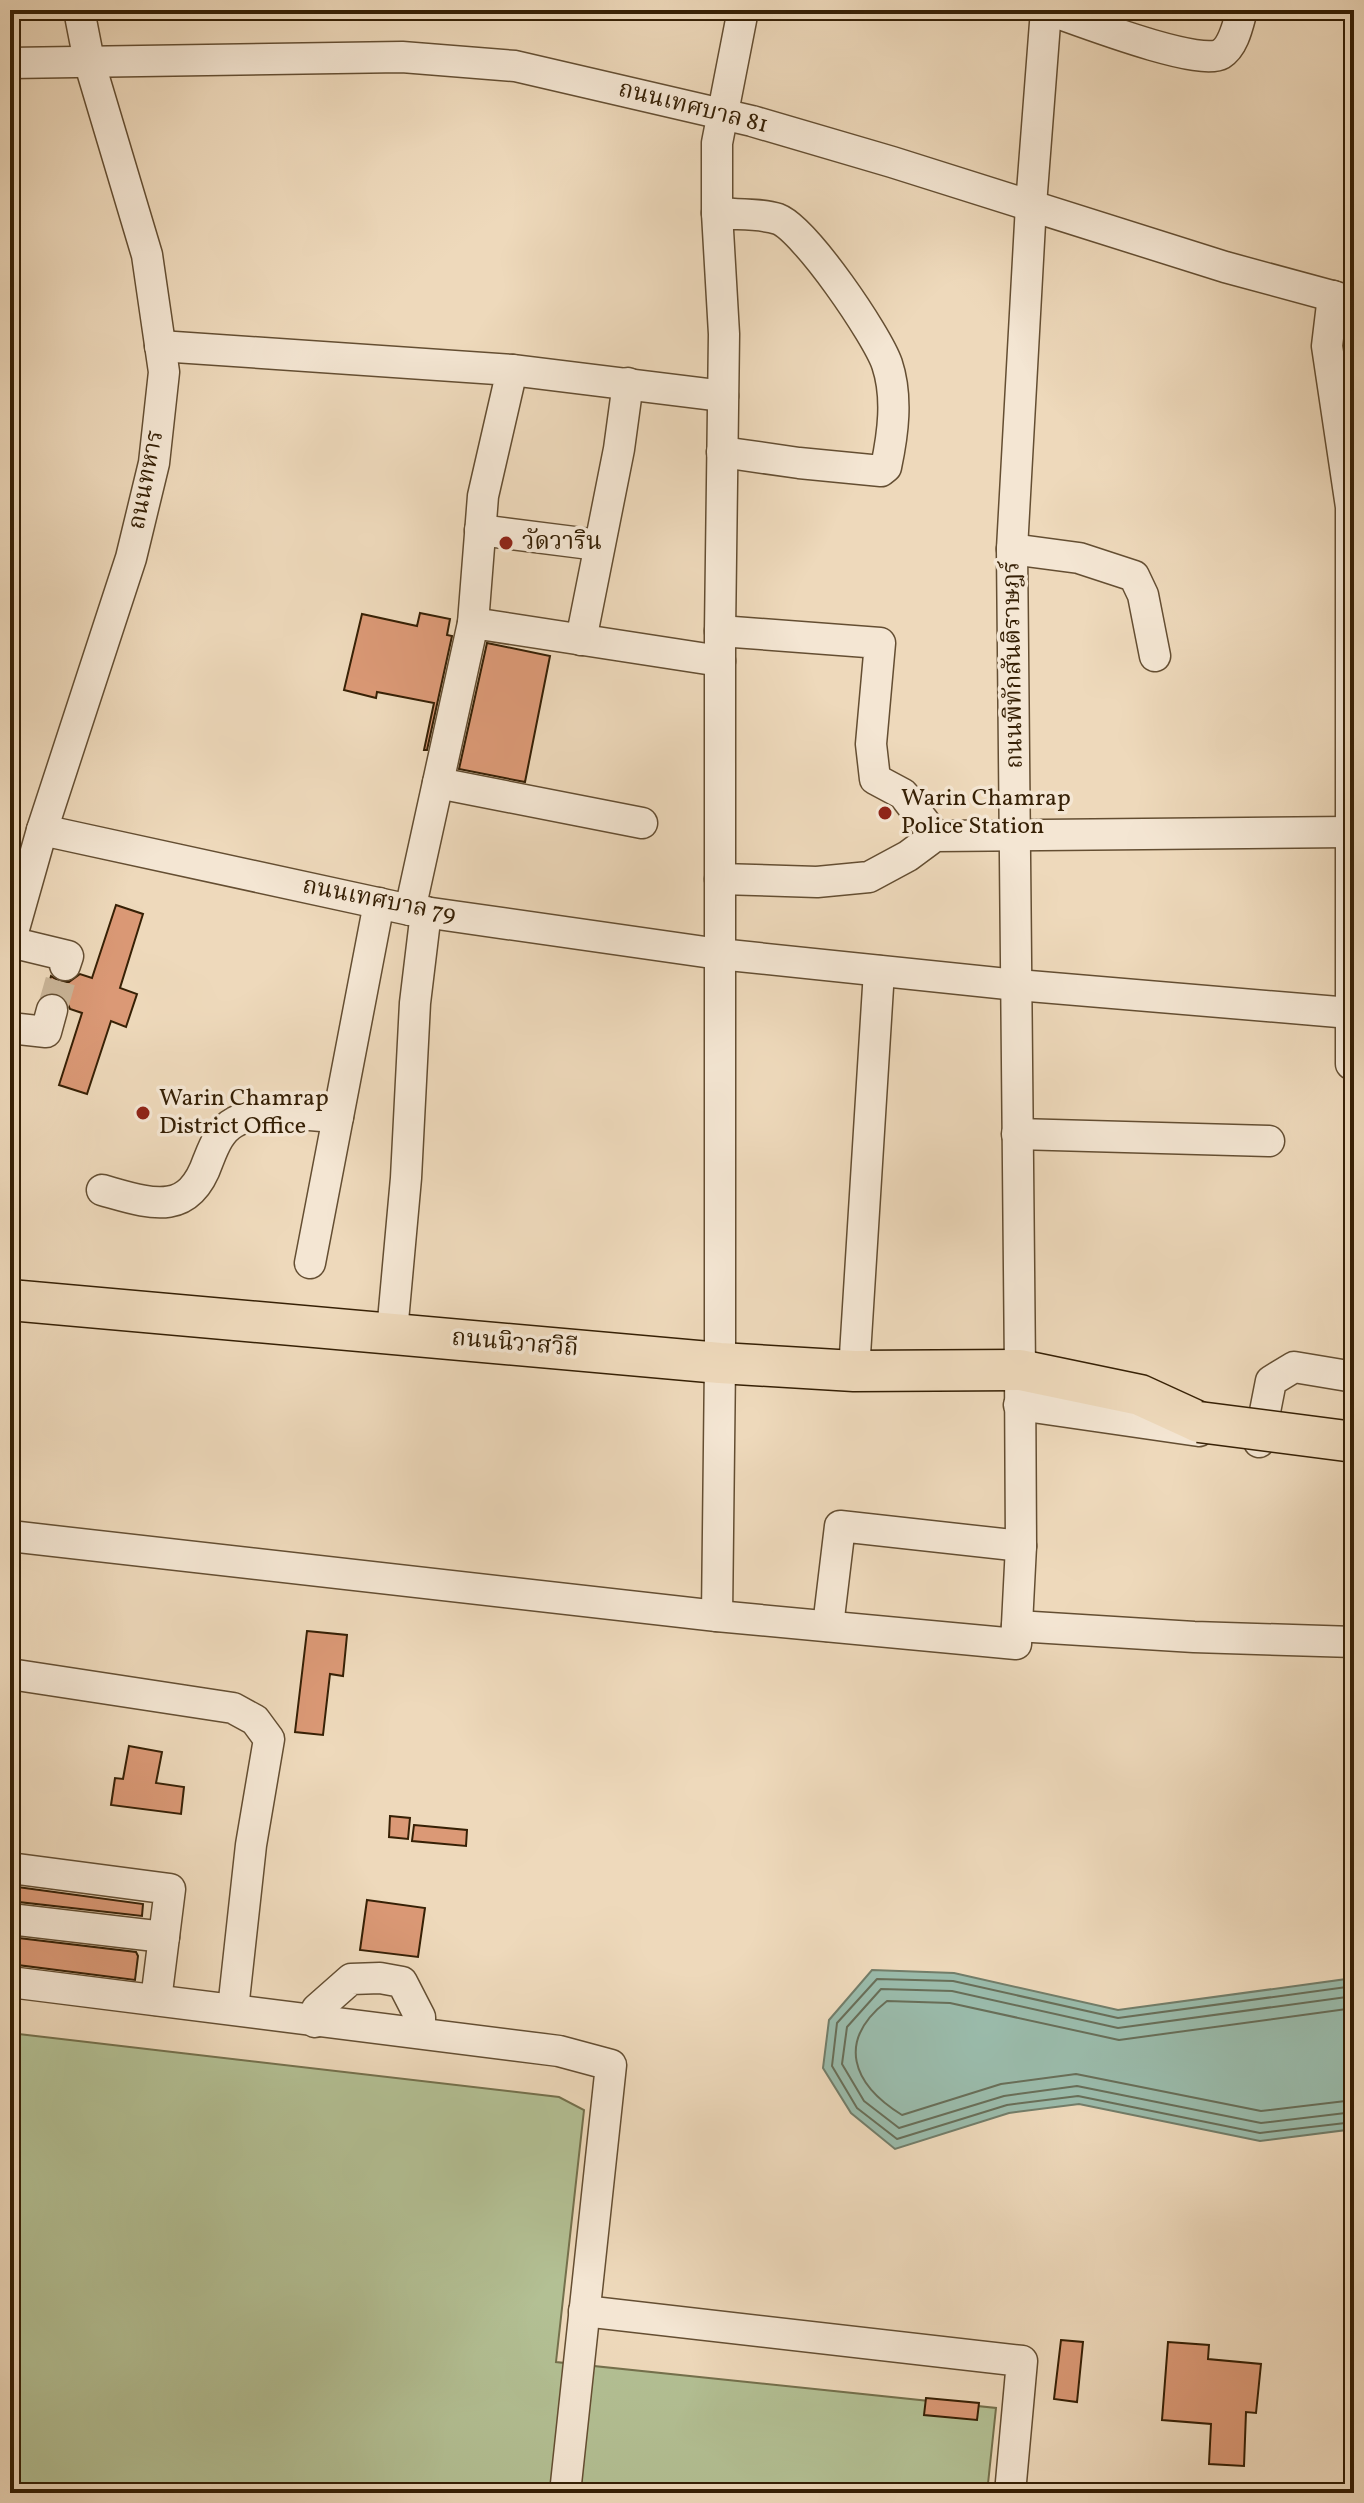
<svg xmlns="http://www.w3.org/2000/svg" width="1364" height="2503" font-family="Vollkorn,'Noto Serif Thai',serif">
	<style>
		.green { fill: #b3c094; stroke: #74704c; stroke-width: 2 }
		.water { fill: #9abbab; stroke: #727d69; stroke-width: 2 }
		.lines { fill: none; stroke-linecap: round; stroke-linejoin: round }
		.shore { stroke: #686e58; stroke-width: 2 }
		.building { fill: #db9976; stroke: #362005; stroke-width: 2 }
		.minor-tunnel { stroke: #c9b497; stroke-width: 30; stroke-dasharray: 30 15; stroke-linecap: butt }
		.minor-casing { stroke: #644e32; stroke-width: 33 }
		.major-casing { stroke: #362005; stroke-width: 43 }
		.minor { stroke: #f4e6d3; stroke-width: 30 }
		.major { stroke: #eed9bb; stroke-width: 40 }
		.major-bridge-casing { stroke: #362005; stroke-width: 43; stroke-linecap: butt }
		.major-bridge { stroke: #eed9bb; stroke-width: 40 }
		.poi-dot { fill: #8f2418; stroke: #f4e6d3; stroke-width: 3 }
		.labels { text-anchor: middle; dominant-baseline: central; stroke-width: 7; stroke-linejoin: round; paint-order: stroke }
		.street-label { font-size: 24px; fill: #362005; stroke: #f4e6d3 }
		.poi-label { font-size: 24px; fill: #362005; stroke: #f4e6d3; text-anchor: start }
	</style>
	<rect width="100%" height="100%" fill="#eed9bb"/>
	<filter id="stains"><feTurbulence type="fractalNoise" baseFrequency=".0025" numOctaves="4"/><feColorMatrix values="0 0 0 0 .2 0 0 0 0 .09 0 0 0 0 .02 0 0 0 .5 -.17"/></filter>
	<radialGradient id="worn" r=".72"><stop offset=".6" stop-color="#630" stop-opacity="0"/><stop offset="1" stop-color="#630" stop-opacity=".3"/></radialGradient>
	<polygon class="green" points="10,2033 559,2097 584,2110 556,2362 996,2408 987,2493 10,2493"/>
	<polygon class="water" points="872,1970 954,1973 1118,2010 1354,1978 1354,2129 1260,2141 1079,2104 1009,2113 895,2149 851,2113 823,2068 829,2020"/>
	<g class="lines">
		<g class="shore">
			<polyline points="1354,1986 1118,2018 953,1981 877,1979 837,2023 832,2066 857,2108 897,2139 1007,2105 1078,2096 1260,2133 1354,2122"/>
			<polyline points="1354,1996 1118,2028 952,1991 881,1989 847,2027 842,2064 864,2101 899,2128 1004,2096 1077,2086 1261,2123 1354,2112"/>
			<path d="M 1354,2008 L 1119,2040 L 950,2003 L 887,2001 C 836,2041 852,2084 902,2115 L 1001,2084 L 1076,2074 L 1261,2111 L 1354,2100"/>
		</g>
	</g>
	<g class="building">
		<polygon points="420,613 450,619 447,635 452,636 427,750 424,750 434,703 377,692 376,698 344,690 362,614 417,626"/>
		<polygon points="487,643 550,656 525,782 459,769"/>
		<polygon points="116,905 143,914 120,988 137,994 126,1027 111,1021 87,1094 59,1085 82,1013 70,1009 65,998 57,993 46,994 51,976 60,982 69,982 80,974 92,978"/>
		<polygon points="307,1631 347,1635 343,1676 330,1674 323,1735 295,1732"/>
		<polygon points="129,1746 162,1752 156,1783 184,1787 181,1814 111,1805 115,1778 123,1779"/>
		<polygon points="390,1816 410,1818 408,1839 389,1837"/>
		<polygon points="414,1825 467,1830 466,1846 412,1841"/>
		<polygon points="10,1886 143,1904 142,1916 10,1901"/>
		<polygon points="367,1900 425,1908 418,1957 360,1950"/>
		<polygon points="10,1937 136,1952 138,1956 135,1980 10,1964"/>
		<polygon points="1061,2340 1083,2342 1077,2402 1054,2399"/>
		<polygon points="1168,2342 1209,2345 1208,2359 1261,2364 1256,2413 1246,2412 1244,2466 1209,2464 1211,2424 1162,2420"/>
		<polygon points="926,2398 979,2403 977,2420 924,2415"/>
	</g>
	<g class="lines">
		<polyline class="minor-tunnel" points="52,1010 65,965"/>
		<g class="minor-casing">
			<g id="minor">
				<path d="M 1049,10 C 1078,20 1199,67 1221,54 C 1234,46 1238,24 1242,10"/>
				<polyline points="10,63 402,57 515,66 752,121 892,162 1225,267 1354,302"/>
				<path d="M 717,213 C 736,215 760,213 778,219 C 805,229 877,335 887,364 C 898,397 893,434 886,467 L 881,471 L 799,463 L 722,452"/>
				<polyline points="1333,296 1327,346 1351,507 1351,1064"/>
				<polyline points="160,346 512,370 483,496 473,623"/>
				<polyline points="512,370 723,396"/>
				<polyline points="480,530 598,545"/>
				<polyline points="1012,549 1079,558 1134,576 1143,595 1155,656"/>
				<polyline points="720,631 880,643 871,744 875,779 903,794 935,836"/>
				<polyline points="581,640 619,449 628,383"/>
				<polyline points="438,783 642,823"/>
				<polyline points="42,830 410,910 719,954 1017,985 1350,1013"/>
				<polyline points="720,879 817,882 869,877 908,856 935,836 1349,832"/>
				<polyline points="410,910 473,623 720,661"/>
				<polyline points="10,942 68,956 65,965"/>
				<polyline points="10,943 42,830 131,558 154,463 164,372 147,255 89,61 79,10"/>
				<polyline points="10,1028 46,1032 52,1010"/>
				<polyline points="1017,1134 1269,1141"/>
				<path d="M 102,1190 C 149,1203 188,1219 208,1161 C 214,1146 220,1130 235,1122 C 259,1108 311,1116 338,1117"/>
				<polyline points="310,1263 379,903"/>
				<polyline points="392,1332 406,1178 415,1003 426,912"/>
				<polyline points="854,1371 879,971"/>
				<polyline points="1019,1405 1199,1431"/>
				<polyline points="1259,1442 1271,1381 1294,1367 1354,1377"/>
				<polyline points="10,1536 717,1616 1016,1644 1021,1546 1020,1370 1012,549 1031,205 1046,10"/>
				<polyline points="717,1616 720,1363 720,631 724,334 717,213 717,143 743,10"/>
				<polyline points="828,1626 840,1526 1021,1546"/>
				<polyline points="1017,1626 1194,1637 1354,1642"/>
				<polyline points="10,1674 233,1708 255,1720 269,1739 251,1845 233,2009"/>
				<polyline points="10,1868 170,1889 156,2000"/>
				<polyline points="10,1919 164,1937"/>
				<polyline points="10,1982 559,2051 611,2065 565,2493"/>
				<polyline points="315,2022 317,2009 351,1979 380,1978 402,1982 420,2017 420,2032"/>
				<polyline points="584,2311 1022,2361 1010,2493"/>
			</g>
		</g>
		<g class="major-casing">
			<polyline id="major" points="10,1300 720,1363 854,1371 1020,1370 1140,1395 1199,1422"/>
		</g>
		<use href="#minor" class="minor"/>
		<use href="#major" class="major"/>
		<g class="major-bridge-casing">
			<polyline id="major-bridge" points="1199,1422 1354,1442"/>
		</g>
		<use href="#major-bridge" class="major-bridge"/>
	</g>
	<g class="poi-dot">
		<circle cx="506" cy="543" r="8"/>
		<circle cx="885" cy="813" r="8"/>
		<circle cx="143" cy="1113" r="8"/>
	</g>
	<g class="labels">
		<g class="street-label">
			<text transform="translate(693 108) rotate(14)">ถนนเทศบาล 81</text>
			<text transform="translate(147 480) rotate(-79)">ถนนทหาร</text>
			<text transform="translate(1014 665) rotate(-91)">ถนนพิทักสันติราษฎร์</text>
			<text transform="translate(379 901) rotate(11)">ถนนเทศบาล 79</text>
			<text transform="translate(515 1344) rotate(5)">ถนนนิวาสวิถี</text>
		</g>
		<g class="poi-label">
			<text x="522" y="543">วัดวาริน</text>
			<text x="901" y="799">Warin Chamrap<tspan x="901" dy="28">Police Station</tspan></text>
			<text x="159" y="1099">Warin Chamrap<tspan x="159" dy="28">District Office</tspan></text>
		</g>
	</g>
	<rect width="1364" height="2503" fill="none" stroke="#eed9bb" stroke-width="40"/>
	<rect x="12" y="12" width="1340" height="2479" fill="none" stroke="#362005" stroke-width="4"/>
	<rect x="20" y="20" width="1324" height="2463" fill="none" stroke="#362005" stroke-width="2"/>
	<rect width="100%" height="100%" filter="url(#stains)"/>
	<rect width="100%" height="100%" fill="url(#worn)"/>
</svg>
